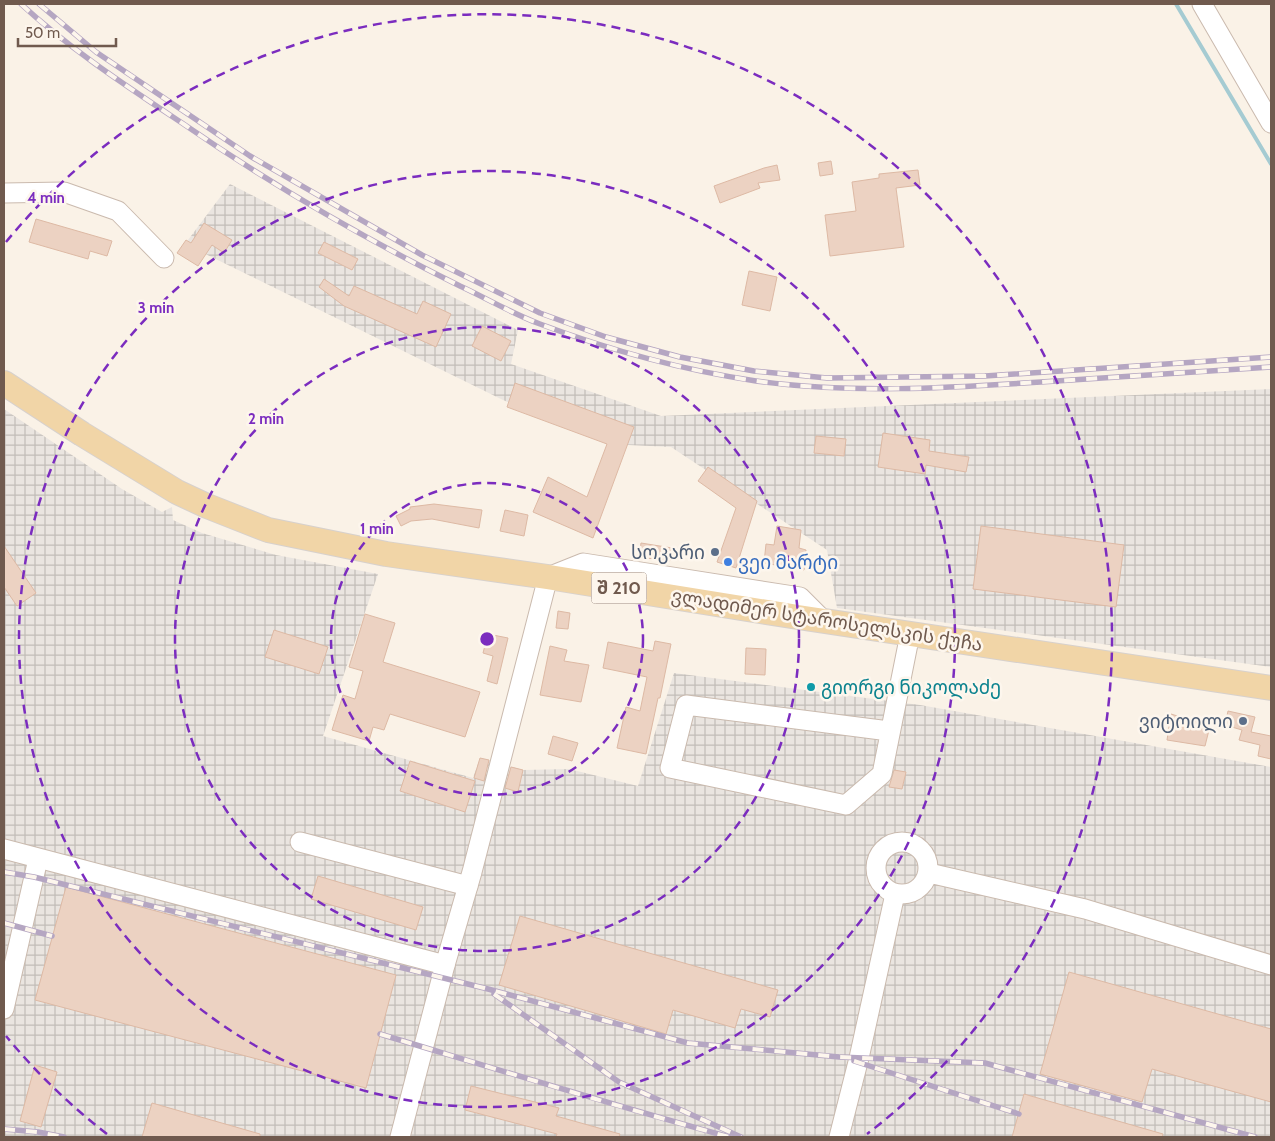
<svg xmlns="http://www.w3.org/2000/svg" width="1275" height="1141" font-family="Cabin,'Noto Sans Georgian',sans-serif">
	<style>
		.industrial { fill: url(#industrial-grid) }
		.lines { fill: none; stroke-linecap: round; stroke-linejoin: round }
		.stream { stroke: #a5cbd2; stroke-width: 4 }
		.building { fill: #ecd2c2; stroke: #ddb9a4 }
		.minor-casing { stroke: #cabaae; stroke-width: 21 }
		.major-casing { stroke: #d7d1cd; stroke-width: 26 }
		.minor { stroke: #fff; stroke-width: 19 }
		.major { stroke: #f1d5a7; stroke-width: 24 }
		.rail-casing { stroke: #b5a6c2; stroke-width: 5.5 }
		.rail { stroke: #fdf6ed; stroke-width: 4; stroke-dasharray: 11; stroke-linecap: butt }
		.ring { fill: none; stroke: #7b2cbf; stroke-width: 2.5; stroke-dasharray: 9 6 }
		.service-dot { fill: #5c6f8a; stroke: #fdf6ed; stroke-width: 2 }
		.shop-dot { fill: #3f7fe0; stroke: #fdf6ed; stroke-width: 2 }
		.culture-dot { fill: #0f9aa8; stroke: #fdf6ed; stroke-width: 2 }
		.labels { text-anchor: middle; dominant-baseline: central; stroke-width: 5; stroke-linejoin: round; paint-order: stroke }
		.shield { fill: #fdf6ed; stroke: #9a897e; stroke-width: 1 }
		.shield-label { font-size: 18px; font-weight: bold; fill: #705a4e }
		.service-label { font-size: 19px; fill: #4e5e75; stroke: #fdf6ed; text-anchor: end }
		.shop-label { font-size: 19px; fill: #366cbe; stroke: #fdf6ed; text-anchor: start }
		.street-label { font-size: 19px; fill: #705a4e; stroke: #fdf6ed }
		.culture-label { font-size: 19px; fill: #0d838f; stroke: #fdf6ed; text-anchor: start }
		.centre { fill: #7b2cbf; stroke: #fdf6ed; stroke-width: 2.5 }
		.ring-label { font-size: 15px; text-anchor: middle; font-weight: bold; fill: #7b2cbf; stroke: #fdf6ed; stroke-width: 5; stroke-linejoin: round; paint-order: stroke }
	</style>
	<defs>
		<pattern id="industrial-grid" width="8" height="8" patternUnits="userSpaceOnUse" patternTransform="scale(1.25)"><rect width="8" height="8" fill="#eae5e0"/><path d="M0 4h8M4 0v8" fill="none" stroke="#c2bdb8"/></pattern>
	</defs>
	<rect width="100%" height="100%" fill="#faf2e7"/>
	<g class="industrial">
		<polygon points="230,184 518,330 511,364 661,416 1271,389 1271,667 837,608 827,550 671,447 607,444 503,400 185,244"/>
		<polygon points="4,409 122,489 162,512 172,507 173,520 202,533 276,555 378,574 323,736 473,778 480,758 523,770 569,769 638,786 674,673 920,705 1271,767 1271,1137 4,1137"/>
	</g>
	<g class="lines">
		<polyline class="stream" points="1176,4 1271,164"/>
	</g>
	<g class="building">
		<polygon points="831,161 833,174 820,176 818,163"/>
		<polygon points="777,165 780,180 758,183 760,188 720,203 714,186 764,168"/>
		<polygon points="918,170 920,185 896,188 904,247 830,256 825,215 856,211 852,182 879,178 879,174"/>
		<polygon points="36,219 112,241 107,256 90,251 88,259 29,242"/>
		<polygon points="204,223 232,240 224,253 212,245 198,266 177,253 186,240 191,243"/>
		<polygon points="324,242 358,259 352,270 318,253"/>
		<polygon points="749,271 777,277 770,311 742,305"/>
		<polygon points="324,279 349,296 354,286 417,314 423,301 451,314 436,347 344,306 319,287"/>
		<polygon points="482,326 511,341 501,361 472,346"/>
		<polygon points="515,383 634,427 593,538 533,512 548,477 587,497 607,444 507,407"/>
		<polygon points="883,433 930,440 929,451 969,457 966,472 926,465 925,474 878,467"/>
		<polygon points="816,436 846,439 844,456 814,453"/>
		<polygon points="708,467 757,501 736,568 717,562 736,508 698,481"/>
		<polygon points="434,504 482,510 479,528 432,519 411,521 401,526 396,516 410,509 410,507"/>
		<polygon points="505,510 528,515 524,536 500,531"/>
		<polygon points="777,526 801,530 799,548 806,550 804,570 764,563 766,544 774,545"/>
		<polygon points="981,526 1124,545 1116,607 973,589"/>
		<polygon points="641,543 672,548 670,561 639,557"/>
		<polygon points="4,546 36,593 17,606 4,587"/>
		<polygon points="558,611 570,613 568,629 556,628"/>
		<polygon points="365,614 395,623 383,662 480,692 465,737 390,714 384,730 373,727 369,741 332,730 343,695 355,699 363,671 349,667"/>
		<polygon points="274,630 328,647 319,674 265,657"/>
		<polygon points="488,634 508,638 497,684 487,681 493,656 483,653"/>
		<polygon points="655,641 671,644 660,698 658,698 646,754 617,748 626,707 640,711 647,677 603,668 608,642 653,651"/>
		<polygon points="550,646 567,650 564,661 589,665 581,702 540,695"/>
		<polygon points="746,648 766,649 765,675 745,674"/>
		<polygon points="1228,711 1255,717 1251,732 1271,736 1271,759 1258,756 1260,745 1239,740 1242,730 1225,725"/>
		<polygon points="1171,714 1210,726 1205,746 1167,740"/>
		<polygon points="553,736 578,743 572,761 548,754"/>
		<polygon points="480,758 489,760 484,781 474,778"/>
		<polygon points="410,761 475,781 465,812 400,791"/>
		<polygon points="511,767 523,770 518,792 505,788"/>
		<polygon points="894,770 906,772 902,789 889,787"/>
		<polygon points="318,876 423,907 416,930 311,899"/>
		<polygon points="66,887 396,975 366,1088 35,1000"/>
		<polygon points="520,916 778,990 770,1017 741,1009 735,1028 673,1010 666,1034 499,985"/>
		<polygon points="1069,972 1271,1029 1271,1102 1152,1069 1142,1102 1040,1074"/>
		<polygon points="35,1065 57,1072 41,1127 20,1121"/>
		<polygon points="471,1086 559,1108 556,1116 620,1134 619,1137 556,1137 557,1134 465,1110"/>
		<polygon points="1024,1094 1163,1134 1162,1137 1012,1137"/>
		<polygon points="152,1103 260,1134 260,1137 142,1137"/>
	</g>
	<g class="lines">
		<g class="minor-casing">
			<g id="minor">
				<polyline points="1202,4 1271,123"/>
				<polyline points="4,193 64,192 118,211 164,258"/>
				<polyline points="889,731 686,705 670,768 846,805 882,774 910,634"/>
				<circle cx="902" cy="868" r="26"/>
				<polyline points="300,842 468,886"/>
				<polyline points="4,849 445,965 472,872 548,577 583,563 800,597 824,621"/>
				<polyline points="929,873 1085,909 1271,965"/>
				<polyline points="4,1009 38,859"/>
				<polyline points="400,1137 445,965"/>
				<polyline points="839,1137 859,1058 895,894"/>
			</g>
		</g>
		<g class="major-casing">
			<polyline id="major" points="4,383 82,434 177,492 207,506 268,530 386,554 548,577 798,617 1271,688"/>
		</g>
		<use href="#minor" class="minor"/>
		<use href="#major" class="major"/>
		<g class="rail-casing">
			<g id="rail">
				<path d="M 21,4 C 71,50 128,87 185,125 C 272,185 365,239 460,286 C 486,298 513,314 540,324 C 609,350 683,370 756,381 C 850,394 947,388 1041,382 C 1118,377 1194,372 1271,367"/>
				<polyline points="39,4 96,52 250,156 422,255 540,313 606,337 680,357 754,371 827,378 985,376 1271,357"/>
				<polyline points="4,872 34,877 488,989 688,1043 839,1057 985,1063 1255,1137"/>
				<polyline points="4,923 52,936"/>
				<polyline points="494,994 619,1082 741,1137"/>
				<path d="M 380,1034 C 496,1069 612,1105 729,1137"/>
				<polyline points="854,1061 1019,1114"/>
				<polyline points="4,1129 38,1132 64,1137"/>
			</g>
		</g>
		<use href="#rail" class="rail"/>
	</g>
	<g class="ring">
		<circle cx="487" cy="639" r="156"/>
		<circle cx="487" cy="639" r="312"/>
		<circle cx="487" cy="639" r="468"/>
		<path d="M107 1134A624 624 0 0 1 6 1036M6 242A624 624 0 1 1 867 1134"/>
	</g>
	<g class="service-dot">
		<circle cx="715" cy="552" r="5"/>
		<circle cx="1243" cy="721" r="5"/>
	</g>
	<circle class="shop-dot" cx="728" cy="562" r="5"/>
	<circle class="culture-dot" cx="811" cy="687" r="5"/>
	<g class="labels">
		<rect class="shield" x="591.5" y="572.5" width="55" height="31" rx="4"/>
		<g class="shield-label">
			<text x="619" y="588">შ 210</text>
		</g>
		<g class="service-label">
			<text x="705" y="552">სოკარი</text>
			<text x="1233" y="721">ვიტოილი</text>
		</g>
		<g class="shop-label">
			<text x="738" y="562">ვეი მარტი</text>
		</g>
		<g class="street-label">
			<text transform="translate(827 620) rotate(9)">ვლადიმერ სტაროსელსკის ქუჩა</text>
		</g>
		<g class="culture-label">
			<text x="821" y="687">გიორგი ნიკოლაძე</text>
		</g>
	</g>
	<circle cx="487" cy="639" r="8" class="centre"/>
	<g class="ring-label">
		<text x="46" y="203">4 min</text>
		<text x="156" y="313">3 min</text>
		<text x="266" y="424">2 min</text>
		<text x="377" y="534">1 min</text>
	</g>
	<rect width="1275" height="1141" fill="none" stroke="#705a4e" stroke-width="10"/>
	<path d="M18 38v8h98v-8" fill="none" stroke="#705a4e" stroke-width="2.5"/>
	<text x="25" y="38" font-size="15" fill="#705a4e" stroke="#fdf6ed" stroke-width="4" paint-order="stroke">50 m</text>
</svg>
